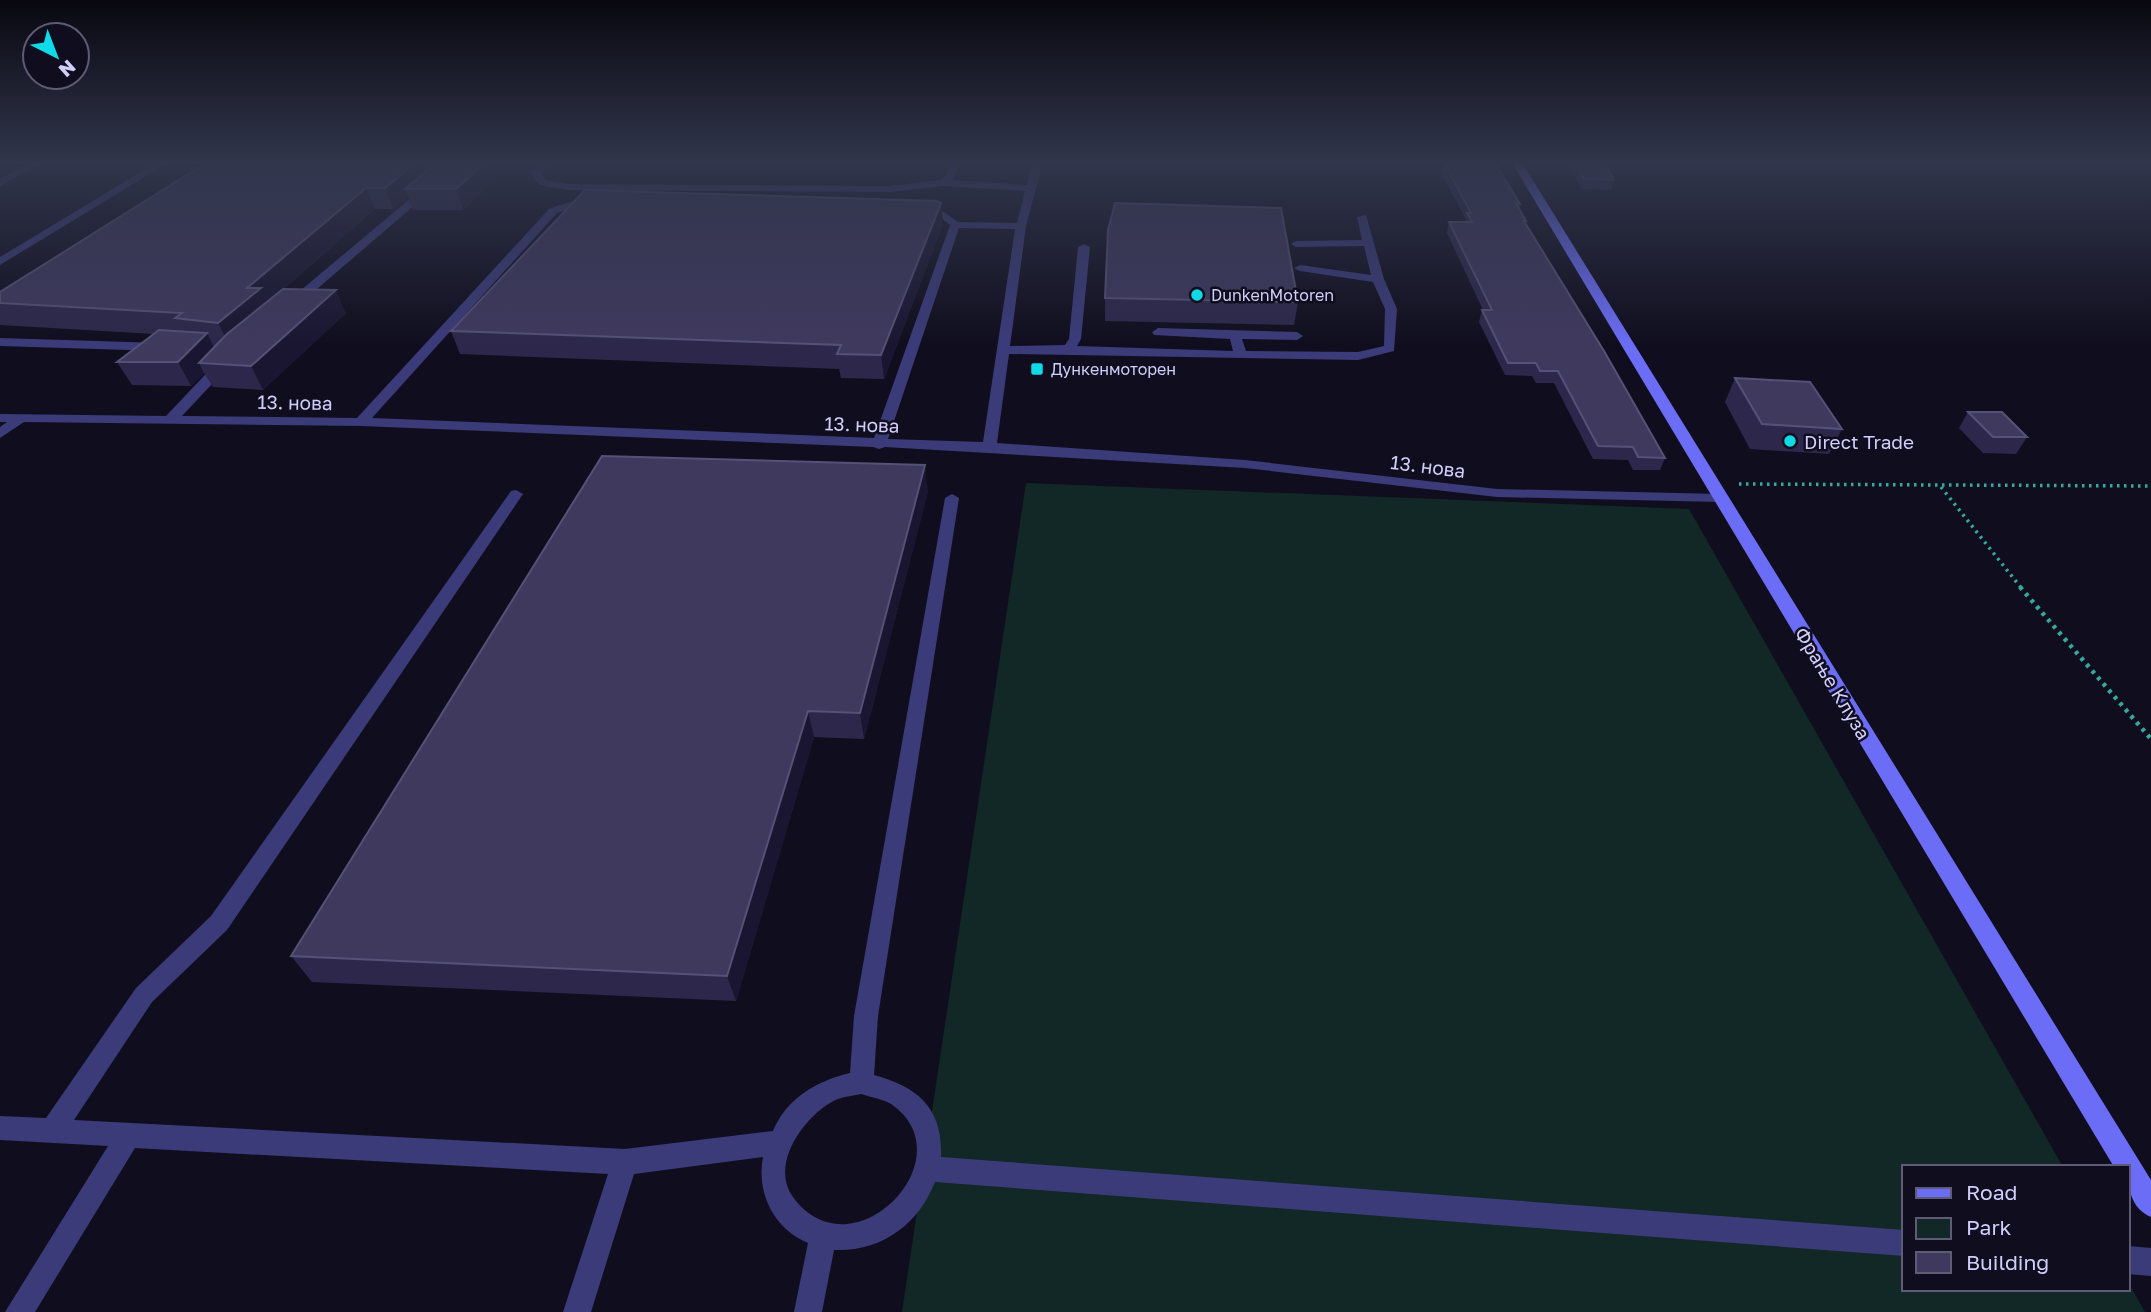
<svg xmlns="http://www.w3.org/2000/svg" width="2151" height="1312" font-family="'Golos Text',sans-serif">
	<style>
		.green { fill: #112826 }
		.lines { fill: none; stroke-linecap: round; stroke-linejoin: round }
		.path-far1 { stroke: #35a99e; stroke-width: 3.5; stroke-dasharray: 2.5 4.5; stroke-linecap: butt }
		.path { stroke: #35a99e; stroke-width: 4.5; stroke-dasharray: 3.5 5; stroke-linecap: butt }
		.service { fill: #3b3b7a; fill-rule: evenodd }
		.secondary { fill: #6b6df6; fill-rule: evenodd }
		.wall { fill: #2d284b }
		.shaded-wall { fill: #1a1631 }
		.building { fill: #3f395e; stroke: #565177; stroke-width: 2 }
		.poi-dot { fill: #0fdae7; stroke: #100e1e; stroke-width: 2.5 }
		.labels { text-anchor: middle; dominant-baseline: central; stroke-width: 5; stroke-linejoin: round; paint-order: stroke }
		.far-poi-label { font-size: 16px; fill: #d2cefc; stroke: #100e1e; text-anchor: start }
		.street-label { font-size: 19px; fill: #d2cefc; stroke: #100e1e }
		.poi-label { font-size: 19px; fill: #d2cefc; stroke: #100e1e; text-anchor: start }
	</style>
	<rect width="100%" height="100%" fill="#100e1e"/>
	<polygon class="green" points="1026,483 1689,509 2063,1167 1904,1167 1904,1289 2128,1289 2128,1282 2145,1312 902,1312"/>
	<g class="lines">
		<g class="path-far1">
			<polyline points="1739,484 2151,486"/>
			<polyline points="1941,487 2022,589"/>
		</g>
		<polyline class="path" points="2020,587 2151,739"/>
		<g class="service">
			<polygon points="32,161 45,161 0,186 0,179"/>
			<polygon points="159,161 171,161 0,265 0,257"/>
			<polygon points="455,161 466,161 296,307 288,307 288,301"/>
			<path d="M 542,161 L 553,161 L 541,173 L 546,180 L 569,184 L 890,186 L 940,180 L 946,175 L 951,161 L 961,161 L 952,180 L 1027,185 L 1033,161 L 1043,161 L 1026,226 L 1010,346 L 1065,345 L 1069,339 L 1078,247 L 1084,244 L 1090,247 L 1081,339 L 1077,346 L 1233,351 L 1230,339 L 1154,335 L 1152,332 L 1158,328 L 1297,332 L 1303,336 L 1297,340 L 1242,339 L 1246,351 L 1358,352 L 1384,346 L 1385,309 L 1373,282 L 1300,271 L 1294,268 L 1300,265 L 1371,275 L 1364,246 L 1296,247 L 1291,244 L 1296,241 L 1362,240 L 1357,217 L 1366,215 L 1384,279 L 1397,309 L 1394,351 L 1358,360 L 1009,354 L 997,443 L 1245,460 L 1497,489 L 1720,494 L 1727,498 L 1720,502 L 1497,497 L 1245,468 L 885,447 L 879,449 L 873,447 L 361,426 L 24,422 L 0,438 L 0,427 L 7,422 L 0,422 L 0,414 L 166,416 L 219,360 L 229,360 L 229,366 L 182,416 L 357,418 L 549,209 C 566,203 580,198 599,201 L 599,205 L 577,206 L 557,213 L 372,418 L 874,438 L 950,225 L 941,218 L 916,210 L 921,207 L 944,212 L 958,222 L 1017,223 L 1025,191 L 943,186 L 890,192 L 569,190 L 539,185 L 531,173 ZM 959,228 L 1015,229 L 983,442 L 888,439 Z"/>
			<polygon points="0,338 161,343 167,347 161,351 0,346"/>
			<path d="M 516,490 L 523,494 L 227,930 L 152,1002 L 74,1120 L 625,1149 L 773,1131 C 786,1099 816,1081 850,1073 L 854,1016 L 945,498 L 952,494 L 959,498 L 878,1016 L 874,1075 C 918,1087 943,1108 941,1157 L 1904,1230 L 1904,1256 L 935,1182 C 918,1225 881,1252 834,1250 L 822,1312 L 794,1312 L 808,1243 C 774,1229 756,1193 763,1157 L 634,1174 L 591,1312 L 563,1312 L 608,1174 L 135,1148 L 35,1312 L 5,1312 L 108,1146 L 0,1140 L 0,1116 L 46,1118 L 136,988 L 211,916 L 511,491 ZM 861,1094 C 870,1097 883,1099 891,1104 C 969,1157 852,1278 793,1197 C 770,1165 802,1120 830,1103 C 839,1097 851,1096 861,1094 Z"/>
			<polygon points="2128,1246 2151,1248 2151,1276 2128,1274"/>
		</g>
		<path class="secondary" d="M 1511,161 L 1521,161 L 2151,1180 L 2151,1217 C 2130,1208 2128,1187 2128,1167 L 2114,1167 Z"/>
	</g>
	<g class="wall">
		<polygon points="209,161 492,161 497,178 463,210 413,210 408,197 393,209 375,209 284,289 346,313 263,390 213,387 204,373 191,386 132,385 117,362 154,334 0,325 0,292"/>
		<polygon points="888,161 934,161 934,162"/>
		<polygon points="1440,161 1494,161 1520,204 1519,208 1526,221 1526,224 1665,458 1660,470 1633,470 1628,460 1593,459 1554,383 1536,383 1532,376 1505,375 1479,322 1482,310 1483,310 1447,233 1449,222 1465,222 1466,219 1441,173 1443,167"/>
		<polygon points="1567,161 1603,161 1614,180 1611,190 1581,189"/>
		<polygon points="943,224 884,379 841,378 839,369 460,354 451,331"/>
		<polygon points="1105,298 1298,302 1294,325 1105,321"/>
		<polygon points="1735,378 1842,429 1829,454 1750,449 1725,402"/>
		<polygon points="1968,412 2027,437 2016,454 1983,453 1959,428"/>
		<polygon points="928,491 864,739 814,737 736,1001 312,982 291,956"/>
	</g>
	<g class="shaded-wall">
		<polygon points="0,161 24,161 0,175"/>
		<polygon points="418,161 450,161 405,189 408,197 393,209 385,188"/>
		<polygon points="487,161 492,161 497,178 463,210 456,189"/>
		<polygon points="366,188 375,209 268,303 230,346 218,323 247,288"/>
		<polygon points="941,203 943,224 884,379 881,355"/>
		<polygon points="336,290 346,313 263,390 251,366"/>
		<polygon points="207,333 219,357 199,363 204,373 191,386 178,362"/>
		<polygon points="925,465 928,491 864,739 860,713"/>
		<polygon points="808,711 814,737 736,1001 727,976"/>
	</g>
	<g class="building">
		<polygon points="209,161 418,161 385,188 366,188 247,288 261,288 218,323 175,318 182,313 0,303 0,292"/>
		<polygon points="438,161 487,161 456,189 405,189"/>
		<polygon points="1447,161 1494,161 1520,204 1516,203 1526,221 1524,221 1604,351 1665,458 1638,457 1633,447 1598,446 1558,371 1540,371 1536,363 1508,363 1482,310 1492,310 1449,222 1472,222 1467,213 1471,213 1444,162 1448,162"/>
		<polygon points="1575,161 1603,161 1614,180 1584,179"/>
		<polygon points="585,190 936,201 941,203 881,355 837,354 841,345 451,331"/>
		<polygon points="1115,203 1281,208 1298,302 1105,298 1108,230"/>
		<polygon points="283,289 336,290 251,366 199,363 227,334"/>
		<polygon points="159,330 207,333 178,362 117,362"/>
		<polygon points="1735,378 1810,382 1842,429 1762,424"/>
		<polygon points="1968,412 2002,412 2027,437 1993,437"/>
		<polygon points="602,456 925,465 860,713 808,711 727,976 291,956"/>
	</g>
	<linearGradient id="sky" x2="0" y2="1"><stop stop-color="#090810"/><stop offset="0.47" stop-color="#31364c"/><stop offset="1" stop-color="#31364c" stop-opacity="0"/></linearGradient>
	<rect width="2151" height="345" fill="url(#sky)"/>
	<g class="poi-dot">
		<circle cx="1197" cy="295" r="7"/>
		<rect x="1030" y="362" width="14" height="14" rx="3.5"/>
		<circle cx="1790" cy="441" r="7"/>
	</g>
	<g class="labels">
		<g class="far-poi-label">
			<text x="1211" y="295">DunkenMotoren</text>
			<text x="1051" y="369">Дункенмоторен</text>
		</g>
		<g class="street-label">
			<text transform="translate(295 402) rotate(1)">13. нова</text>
			<text transform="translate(862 424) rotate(2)">13. нова</text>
			<text transform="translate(1428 466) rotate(7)">13. нова</text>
			<text transform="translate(1833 683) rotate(59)">Фрање Клуза</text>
		</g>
		<g class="poi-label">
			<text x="1804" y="441">Direct Trade</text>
		</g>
	</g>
	<rect x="1902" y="1165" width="228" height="126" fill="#100e1e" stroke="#5e5b77" stroke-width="2"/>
	<rect x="1916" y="1188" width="35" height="10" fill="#6b6df6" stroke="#5e5b77" stroke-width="2"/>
	<text x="1966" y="1200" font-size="21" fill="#d2cefc">Road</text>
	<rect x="1916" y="1218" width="35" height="21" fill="#112826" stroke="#5e5b77" stroke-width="2"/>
	<text x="1966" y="1235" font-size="21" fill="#d2cefc">Park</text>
	<rect x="1916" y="1252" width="35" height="21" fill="#3f395e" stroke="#5e5b77" stroke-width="2"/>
	<text x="1966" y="1270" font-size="21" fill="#d2cefc">Building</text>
	<g transform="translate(56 56) rotate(138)"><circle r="33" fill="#100e1e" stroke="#5e5b77" stroke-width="2"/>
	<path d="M0-5L12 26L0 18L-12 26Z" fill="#0fdae7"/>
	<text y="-10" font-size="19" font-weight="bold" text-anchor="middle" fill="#d2cefc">N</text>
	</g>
</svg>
